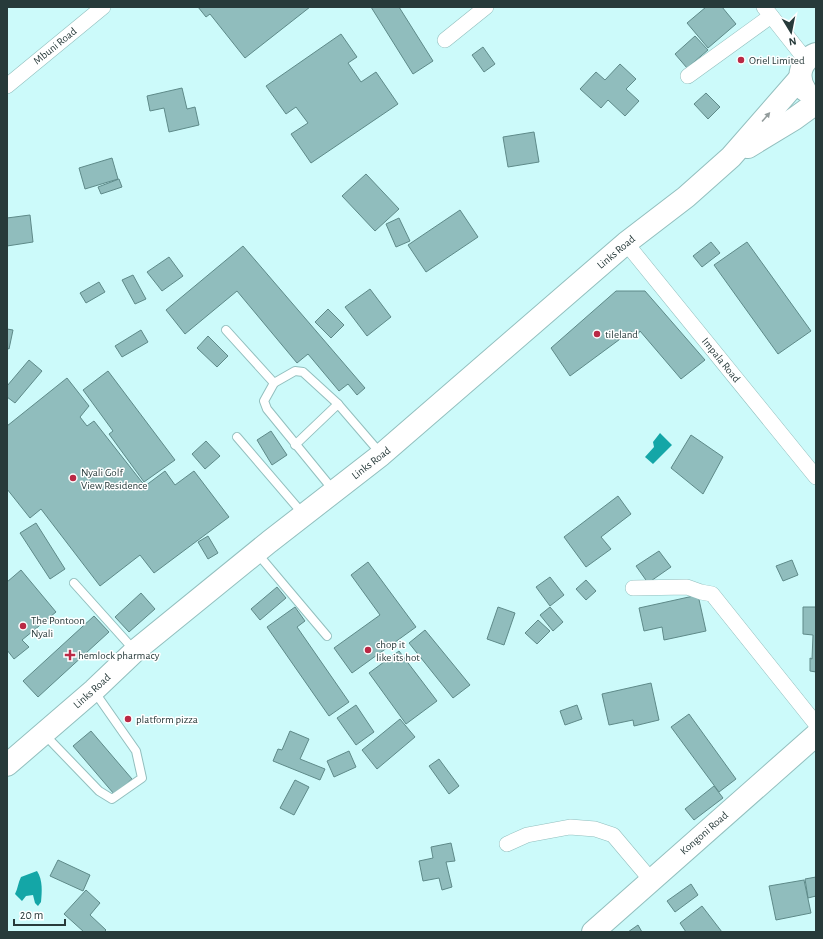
<svg xmlns="http://www.w3.org/2000/svg" width="823" height="939" font-family="'Alegreya Sans',sans-serif">
	<style>
		.water { fill: #14a6a7 }
		.building { fill: #90bdbd; stroke: #5e8a89 }
		.lines { fill: none; stroke-linecap: round; stroke-linejoin: round }
		.lane-casing { stroke: #92bfbe; stroke-width: 10 }
		.street-casing { stroke: #92bfbe; stroke-width: 16 }
		.secondary-casing { stroke: #92bfbe; stroke-width: 24 }
		.lane { stroke: #fff; stroke-width: 8 }
		.street { stroke: #fff; stroke-width: 15 }
		.secondary { stroke: #fff; stroke-width: 22 }
		.oneway { fill: #939c9c }
		.poi-dot { fill: #ba2945; stroke: #fff; stroke-width: 1.5 }
		.labels { text-anchor: middle; dominant-baseline: central; stroke-width: 3; stroke-linejoin: round; paint-order: stroke }
		.street-label { font-size: 11px; fill: #273a3a; stroke: #fff }
		.poi-label { font-size: 11px; fill: #273a3a; stroke: #fff; text-anchor: start }
	</style>
	<rect width="100%" height="100%" fill="#ccfafa"/>
	<g class="water">
		<polygon points="660,433 672,445 653,464 645,457 654,447 653,442"/>
		<path d="M 37,871 C 43,880 42,892 41,902 L 38,906 L 35,903 L 33,895 L 26,896 L 22,901 L 15,894 C 18,888 18,883 21,877 Z"/>
	</g>
	<g class="building">
		<polygon points="198,7 310,7 245,58 210,14 206,17"/>
		<polygon points="371,7 399,7 433,61 413,74"/>
		<polygon points="706,7 722,7 736,24 708,48 687,23"/>
		<polygon points="341,34 357,57 348,63 361,82 376,72 398,104 311,163 291,134 308,123 296,107 286,114 266,86"/>
		<polygon points="695,36 708,50 687,68 675,54"/>
		<polygon points="483,47 495,64 484,72 472,55"/>
		<polygon points="620,64 636,79 626,89 639,101 625,116 608,100 601,108 580,89 596,72 605,80"/>
		<polygon points="182,88 187,109 195,107 199,125 169,132 164,108 150,111 147,96"/>
		<polygon points="706,93 720,107 708,119 694,104"/>
		<polygon points="534,132 539,162 508,167 503,137"/>
		<polygon points="112,158 118,179 85,189 79,168"/>
		<polygon points="366,174 399,209 375,231 342,196"/>
		<polygon points="119,179 122,187 101,194 98,187"/>
		<polygon points="460,210 478,237 426,272 408,245"/>
		<polygon points="30,215 33,242 7,246 7,218"/>
		<polygon points="399,218 410,241 396,247 386,224"/>
		<polygon points="711,242 720,253 702,267 693,256"/>
		<polygon points="747,242 811,331 778,354 714,265"/>
		<polygon points="243,246 365,388 357,395 348,384 339,391 308,354 297,363 237,291 185,334 166,310"/>
		<polygon points="169,257 183,276 162,291 147,272"/>
		<polygon points="133,275 146,299 135,304 122,280"/>
		<polygon points="99,282 105,292 86,303 80,293"/>
		<polygon points="370,289 391,317 367,336 345,307"/>
		<polygon points="616,291 645,291 705,360 681,379 640,331 636,337 631,331 570,376 551,348"/>
		<polygon points="328,309 344,325 331,338 315,322"/>
		<polygon points="7,329 13,330 9,349 7,348"/>
		<polygon points="141,330 148,342 122,357 115,346"/>
		<polygon points="208,336 228,356 217,367 197,348"/>
		<polygon points="29,360 42,371 15,403 7,397 7,386"/>
		<polygon points="108,371 175,460 144,482 109,434 113,431 83,390"/>
		<polygon points="67,378 89,406 80,417 87,426 94,421 145,486 165,471 175,485 194,471 229,517 154,573 140,555 100,586 41,509 30,518 7,489 7,426"/>
		<polygon points="271,431 287,455 272,465 257,440"/>
		<polygon points="691,435 723,457 703,494 671,468"/>
		<polygon points="206,441 220,456 205,469 192,454"/>
		<polygon points="618,496 631,514 601,537 611,549 586,567 564,537"/>
		<polygon points="36,523 65,569 50,579 20,533"/>
		<polygon points="208,536 218,553 208,559 198,542"/>
		<polygon points="659,551 671,567 648,583 636,566"/>
		<polygon points="792,560 798,575 783,581 776,566"/>
		<polygon points="368,562 416,627 352,673 334,648 380,615 351,575"/>
		<polygon points="21,570 56,612 22,640 29,647 14,659 7,650 7,582"/>
		<polygon points="550,577 564,595 550,606 536,587"/>
		<polygon points="586,580 596,591 586,600 576,589"/>
		<polygon points="277,587 286,598 260,620 251,609"/>
		<polygon points="141,593 155,609 129,632 115,617"/>
		<polygon points="698,595 706,631 664,640 662,627 644,631 639,608"/>
		<polygon points="295,607 305,621 297,627 349,702 329,716 267,627"/>
		<polygon points="498,607 515,613 504,645 487,639"/>
		<polygon points="550,607 563,622 553,631 540,615"/>
		<polygon points="803,607 816,607 816,672 810,671 810,658 812,659 813,635 803,634"/>
		<polygon points="94,616 109,632 38,697 23,681"/>
		<polygon points="538,620 550,631 537,644 525,633"/>
		<polygon points="425,630 470,685 453,698 409,643"/>
		<polygon points="399,651 437,701 406,724 369,673"/>
		<polygon points="651,683 659,720 634,726 633,720 609,725 602,694"/>
		<polygon points="356,705 374,732 356,745 337,718"/>
		<polygon points="577,705 582,719 565,725 560,711"/>
		<polygon points="689,714 736,779 719,792 671,727"/>
		<polygon points="400,719 415,737 377,769 362,750"/>
		<polygon points="91,731 132,779 114,794 73,746"/>
		<polygon points="290,731 309,739 300,759 325,769 320,780 273,761 278,749 282,750"/>
		<polygon points="349,751 356,767 334,777 327,761"/>
		<polygon points="439,759 459,786 449,794 429,766"/>
		<polygon points="295,780 309,787 294,815 280,808"/>
		<polygon points="714,786 723,798 694,820 685,809"/>
		<polygon points="451,843 455,861 446,862 452,887 442,890 439,878 423,881 419,861 433,858 431,847"/>
		<polygon points="58,860 90,875 83,891 50,876"/>
		<polygon points="816,877 816,896 808,898 805,879"/>
		<polygon points="804,880 811,913 776,920 769,886"/>
		<polygon points="691,884 698,895 675,912 667,901"/>
		<polygon points="86,890 100,903 90,915 106,930 104,932 84,932 64,914"/>
		<polygon points="702,906 722,932 686,932 680,923"/>
		<polygon points="638,925 642,932 628,932"/>
	</g>
	<g class="lines">
		<g class="lane-casing">
			<g id="lane">
				<polyline points="226,330 274,383 264,401 267,409 334,491"/>
				<polyline points="274,383 295,371 303,372 338,404"/>
				<polyline points="237,437 303,514"/>
				<polyline points="295,445 338,404 381,454"/>
				<polyline points="257,553 327,636"/>
				<polyline points="74,583 135,651"/>
				<polyline points="45,735 99,791 112,799 142,778 136,751 94,691"/>
			</g>
		</g>
		<g class="street-casing">
			<g id="street">
				<polyline points="764,7 806,60"/>
				<polyline points="445,40 486,7"/>
				<polyline points="688,76 771,16"/>
				<polyline points="7,86 103,7"/>
				<polyline points="626,243 816,477"/>
				<polyline points="633,588 687,587 701,592 712,594 816,724"/>
				<polyline points="507,844 527,835 570,827 595,829 613,835 651,880"/>
			</g>
		</g>
		<g class="secondary-casing">
			<g id="secondary">
				<path d="M 805,90 C 796,76 801,60 816,54"/>
				<polyline points="748,147 794,119 816,103"/>
				<polyline points="7,765 94,690 135,651 269,542 381,455 626,243 686,197 731,157 800,78"/>
				<polyline points="593,932 816,735"/>
			</g>
		</g>
		<use href="#lane" class="lane"/>
		<use href="#street" class="street"/>
		<use href="#secondary" class="secondary"/>
	</g>
	<defs><path id="oneway-solid" d="M-6-.8H1V-3.2L6.5 0L1 3.2V.8H-6Z"/></defs>
	<use class="oneway" href="#oneway-solid" transform="translate(766 117) rotate(-49)"/>
	<g class="poi-dot">
		<circle cx="741" cy="60" r="4"/>
		<circle cx="597" cy="334" r="4"/>
		<circle cx="73" cy="478" r="4"/>
		<circle cx="23" cy="626" r="4"/>
		<circle cx="368" cy="650" r="4"/>
		<path d="M68 649h4v4h4v4h-4v4h-4v-4h-4v-4h4z"/>
		<circle cx="128" cy="719" r="4"/>
	</g>
	<g class="labels">
		<g class="street-label">
			<text transform="translate(55 46) rotate(-39)">Mbuni Road</text>
			<text transform="translate(616 252) rotate(-40)">Links Road</text>
			<text transform="translate(721 360) rotate(51)">Impala Road</text>
			<text transform="translate(371 463) rotate(-38)">Links Road</text>
			<text transform="translate(92 691) rotate(-42)">Links Road</text>
			<text transform="translate(704 833) rotate(-41)">Kongoni Road</text>
		</g>
		<g class="poi-label">
			<text x="749" y="60">Oriel Limited</text>
			<text x="605" y="334">tileland</text>
			<text x="81" y="472">Nyali Golf<tspan x="81" dy="13">View Residence</tspan></text>
			<text x="31" y="620">The Pontoon<tspan x="31" dy="13">Nyali</tspan></text>
			<text x="376" y="644">chop it<tspan x="376" dy="13">like its hot</tspan></text>
			<text x="78" y="655">hemlock pharmacy</text>
			<text x="136" y="719">platform pizza</text>
		</g>
	</g>
	<rect width="823" height="939" fill="none" stroke="#273a3a" stroke-width="16"/>
	<g transform="translate(791 32) rotate(170)" stroke="#ffffff" stroke-width="3" paint-order="stroke">
	<path d="M0-3L7 15L0 10L-7 15Z" fill="#273a3a"/>
	<text y="-6" font-size="11" font-weight="bold" text-anchor="middle" fill="#273a3a">N</text>
	</g>
	<path d="M14 919v6h51v-6" fill="none" stroke="#273a3a" stroke-width="2"/>
	<text x="20" y="919" font-size="12" fill="#273a3a" stroke="#ffffff" stroke-width="3" paint-order="stroke">20 m</text>
</svg>
